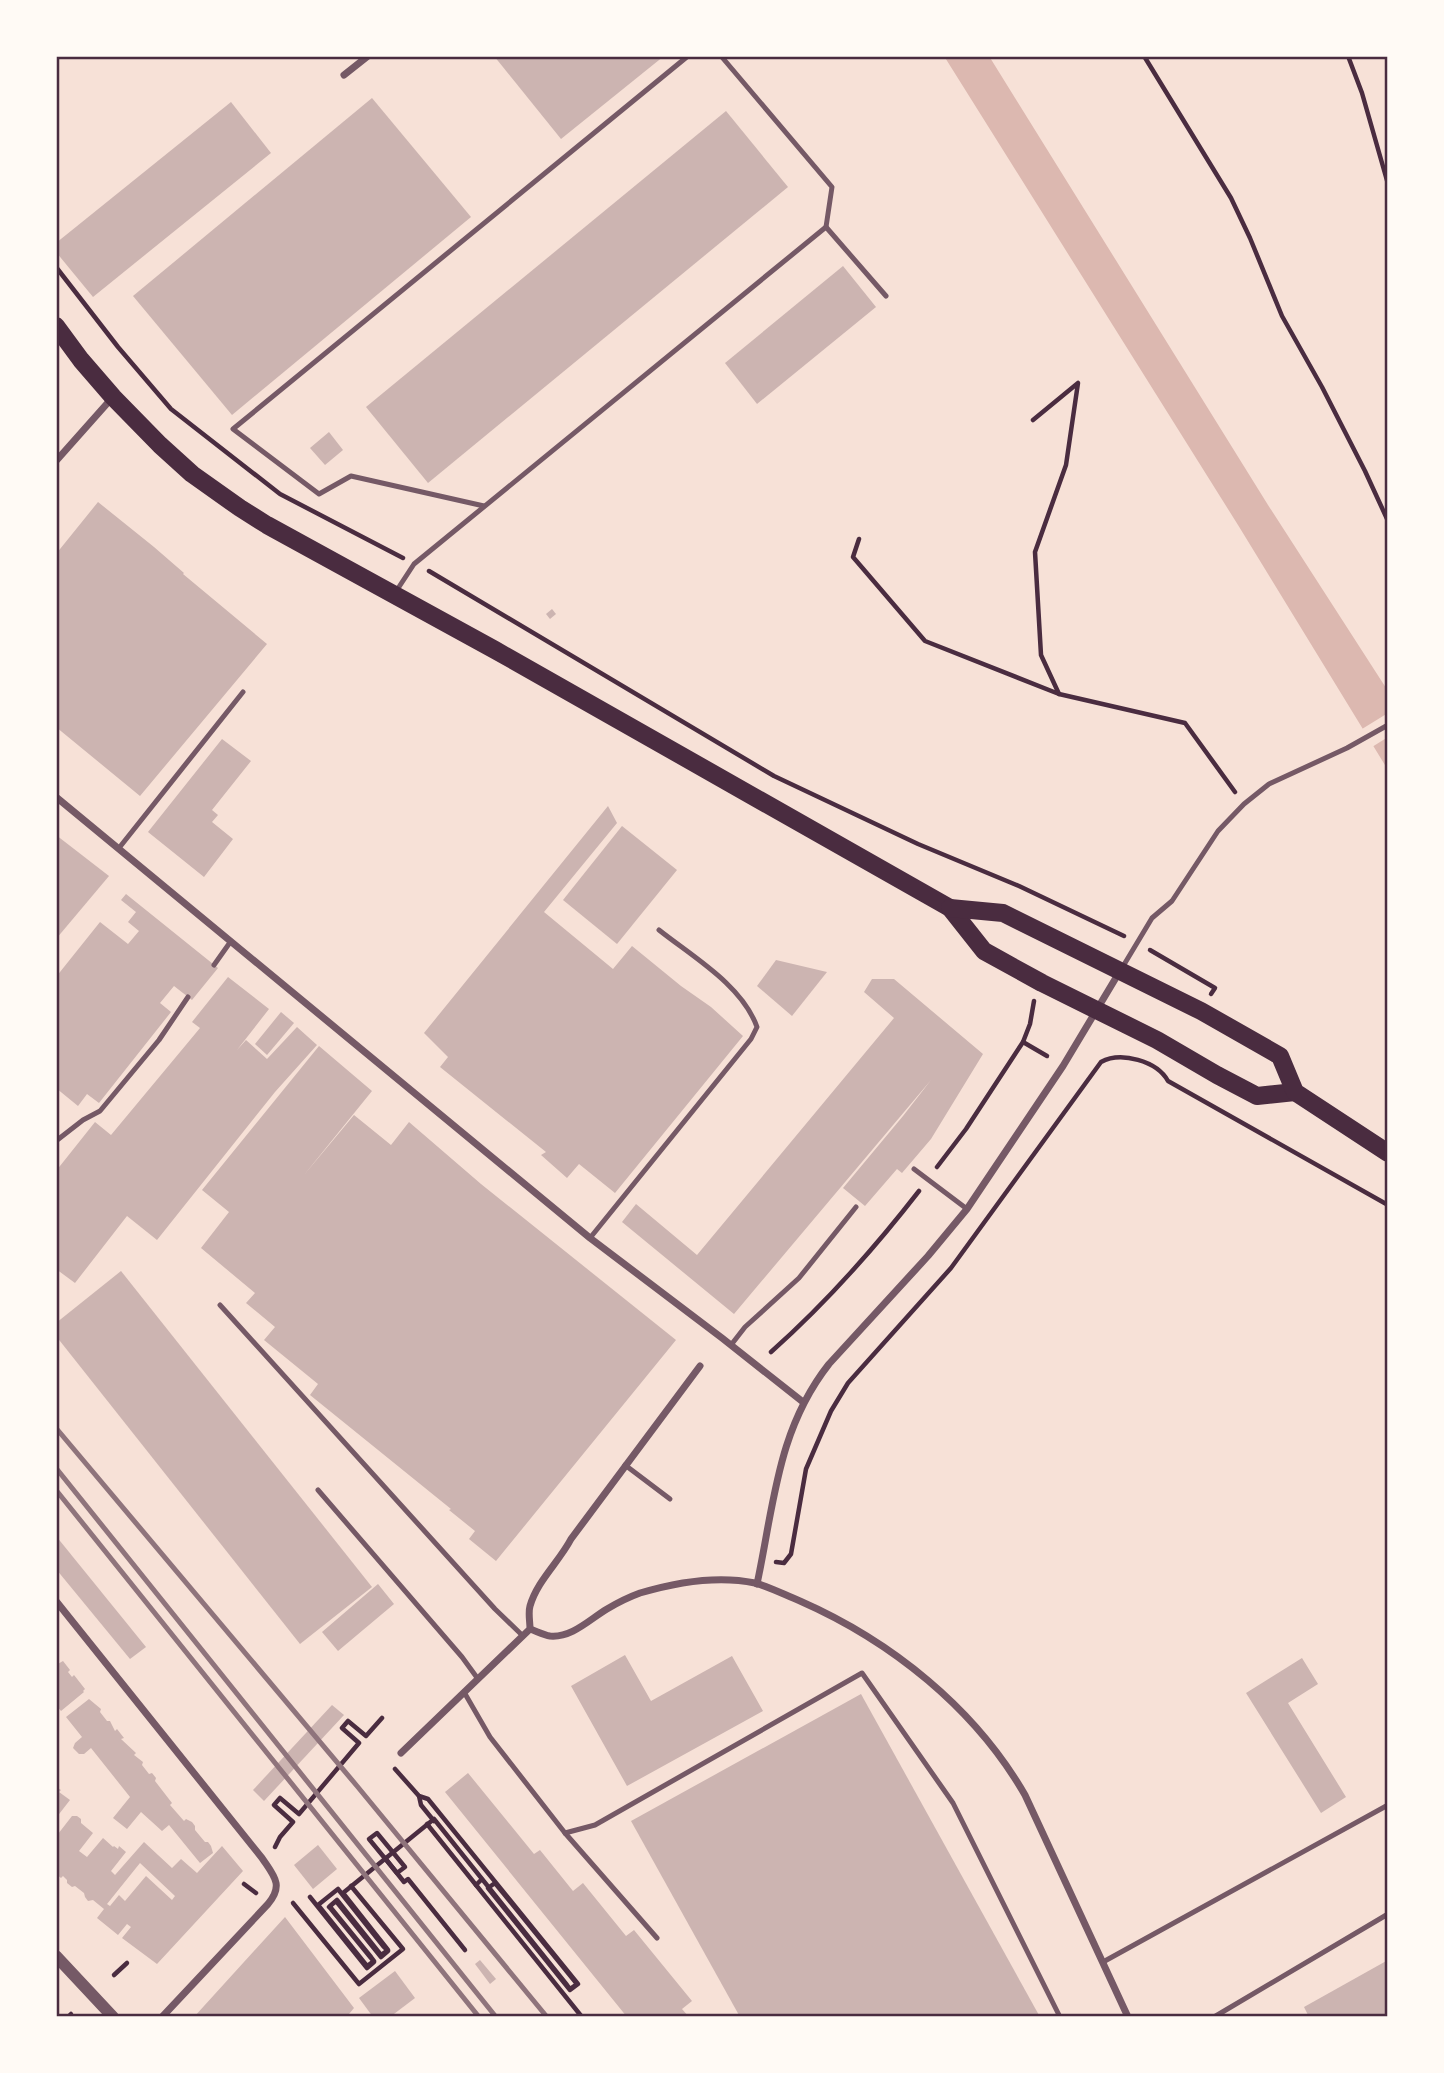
<svg xmlns="http://www.w3.org/2000/svg" width="1444" height="2073" font-family="'Noto Sans',sans-serif">
	<style>
		.water { fill: #dcb8b0 }
		.pier { fill: #f7e1d7 }
		.building { fill: #ccb4b1; fill-rule: evenodd }
		.lines { fill: none; stroke-linecap: round; stroke-linejoin: round }
		.path { stroke: #4a2c40; stroke-width: 4.5 }
		.service { stroke: #755966; stroke-width: 5 }
		.minor { stroke: #755966; stroke-width: 7 }
		.tertiary { stroke: #755966; stroke-width: 12 }
		.primary { stroke: #4a2c40; stroke-width: 18 }
		.rail { stroke: #8f747c; stroke-width: 5 }
		.neatline { fill: none; stroke: #4a2c40; stroke-width: 2.5 }
	</style>
	<rect width="100%" height="100%" fill="#f7e1d7"/>
	<polygon class="water" points="944,56 989,56 1268,505 1388,691 1388,770 1238,525"/>
	<polygon class="pier" points="1388,713 1388,737 1372,747 1362,729"/>
	<g class="building">
		<polygon points="494,56 664,56 561,139"/>
		<polygon points="372,98 471,217 232,415 133,296"/>
		<polygon points="231,102 271,153 93,297 56,252 56,243"/>
		<polygon points="726,111 788,187 428,483 366,407"/>
		<polygon points="843,266 876,307 757,404 725,363"/>
		<polygon points="329,432 343,450 325,465 310,448"/>
		<polygon points="98,502 154,547 184,573 183,574 267,644 140,796 56,727 56,554"/>
		<polygon points="552,609 556,614 550,619 546,614"/>
		<polygon points="222,739 251,761 212,810 218,815 212,822 233,839 204,877 148,832"/>
		<polygon points="608,806 617,823 544,912 613,969 632,946 681,986 711,1007 743,1036 615,1193 579,1164 567,1178 541,1155 546,1152 440,1067 448,1057 424,1033"/>
		<polygon points="622,826 677,870 617,944 563,900"/>
		<polygon points="56,835 109,876 56,939"/>
		<polygon points="126,894 218,968 192,1000 174,986 160,1003 171,1012 99,1103 87,1094 78,1106 56,1088 58,1083 56,1082 56,977 100,922 128,944 139,931 128,922 136,912 121,900"/>
		<polygon points="776,960 827,972 792,1016 757,986"/>
		<polygon points="228,977 269,1009 237,1050 246,1040 267,1059 297,1027 317,1045 275,1092 157,1240 127,1216 75,1283 56,1269 56,1171 95,1122 111,1135 200,1028 192,1022"/>
		<polygon points="872,979 894,979 983,1054 931,1139 902,1173 897,1169 865,1206 843,1188 903,1116 931,1080 734,1314 622,1222 636,1204 697,1255 894,1018 864,992"/>
		<polygon points="281,1012 294,1023 267,1055 255,1044"/>
		<polygon points="319,1046 372,1091 304,1175 354,1115 391,1145 409,1122 481,1184 676,1340 496,1561 469,1539 475,1531 449,1510 451,1509 310,1395 318,1384 264,1340 275,1327 246,1303 255,1293 201,1248 229,1212 202,1190"/>
		<polygon points="121,1271 372,1587 300,1644 56,1336 56,1323"/>
		<polygon points="56,1536 146,1647 130,1659 56,1569"/>
		<polygon points="378,1584 394,1604 338,1651 322,1632"/>
		<polygon points="625,1655 651,1701 732,1656 763,1711 627,1786 571,1686"/>
		<polygon points="1302,1658 1318,1684 1288,1703 1346,1797 1321,1813 1246,1693"/>
		<polygon points="63,1661 70,1670 68,1672 72,1677 74,1675 85,1689 83,1691 84,1692 61,1711 56,1705 56,1665"/>
		<polygon points="861,1694 1040,2017 740,2017 631,1821"/>
		<polygon points="89,1699 101,1709 100,1712 107,1721 110,1721 115,1731 117,1729 124,1738 121,1739 136,1753 134,1755 143,1762 142,1765 149,1774 152,1773 156,1778 155,1781 172,1803 170,1805 184,1821 186,1819 192,1822 195,1826 195,1830 205,1842 208,1842 211,1846 213,1853 200,1863 169,1825 162,1831 141,1812 127,1829 113,1818 130,1797 91,1748 84,1754 79,1754 73,1748 75,1743 82,1737 66,1717"/>
		<polygon points="332,1705 344,1715 264,1801 253,1790"/>
		<polygon points="468,1773 534,1854 540,1850 573,1891 583,1883 626,1936 634,1930 692,2001 682,2009 689,2017 627,2017 445,1792"/>
		<polygon points="56,1787 61,1790 59,1792 70,1800 56,1818"/>
		<path d="M 72,1816 L 77,1816 L 81,1819 L 81,1823 L 93,1833 L 79,1851 L 87,1857 L 103,1838 L 113,1847 L 114,1846 L 118,1849 L 119,1846 L 126,1852 L 111,1871 L 115,1875 L 144,1842 L 172,1868 L 181,1859 L 197,1873 L 222,1846 L 243,1871 L 157,1964 L 122,1938 L 131,1927 L 127,1924 L 118,1935 L 97,1918 L 104,1909 L 93,1900 L 88,1901 L 85,1897 L 84,1893 L 75,1886 L 72,1887 L 67,1883 L 67,1880 L 63,1876 L 61,1878 L 56,1874 L 56,1832 L 58,1834 ZM 140,1863 L 175,1896 L 172,1900 L 146,1876 L 125,1901 L 119,1895 L 110,1906 L 107,1904 Z"/>
		<polygon points="318,1845 337,1869 313,1889 294,1865"/>
		<polygon points="285,1917 354,2008 349,2014 352,2017 194,2017"/>
		<polygon points="480,1960 496,1979 490,1984 475,1964"/>
		<polygon points="1388,1960 1388,2017 1309,2017 1304,2007"/>
		<polygon points="395,1971 415,1998 390,2017 373,2017 359,1998"/>
	</g>
	<g class="lines">
		<g class="path">
			<polyline points="1144,56 1231,198 1250,238 1282,316 1322,387 1365,471 1388,521"/>
			<polyline points="1348,56 1362,93 1388,184"/>
			<polyline points="56,267 118,347 171,409 280,494 403,558"/>
			<polyline points="1033,420 1078,383 1066,465 1035,552 1041,655 1059,694"/>
			<polyline points="859,539 853,557 925,641 1059,694 1185,723 1235,792"/>
			<polyline points="429,571 774,776 918,844 1019,886 1124,936"/>
			<polyline points="1150,950 1215,988 1211,994"/>
			<polyline points="1023,1042 1047,1056"/>
			<polyline points="937,1167 966,1129 1023,1042 1030,1024 1034,1001"/>
			<path d="M 771,1352 C 826,1303 874,1249 919,1191"/>
			<path d="M 776,1562 L 784,1563 L 791,1554 L 806,1469 L 831,1411 L 848,1383 L 951,1268 L 1101,1062 C 1121,1051 1157,1061 1168,1081 L 1388,1205"/>
			<polyline points="419,1796 421,1805 434,1821"/>
			<polyline points="427,1824 476,1885 481,1880"/>
			<polygon points="377,1833 405,1867 397,1873 369,1839"/>
			<polyline points="275,1847 280,1837 293,1822 274,1805 280,1798 299,1814 359,1743 342,1728 348,1721 366,1736 382,1718"/>
			<polyline points="385,1858 404,1882 408,1879 465,1950"/>
			<polyline points="244,1884 256,1893"/>
			<polyline points="476,1885 582,2017"/>
			<polyline points="310,1897 367,1968 374,1962 371,1958 331,1909 329,1907 336,1901 381,1957 388,1951 384,1947 338,1889 318,1905 367,1966 374,1961 371,1957 331,1908 330,1906 337,1900 381,1955 388,1950 343,1893 434,1819 567,1985 570,1989 577,1984 495,1883 488,1888 570,1990 578,1984 428,1799 419,1796 395,1769"/>
			<polyline points="293,1903 359,1984 403,1949 351,1886"/>
			<polyline points="114,1975 127,1963"/>
			<polyline points="68,2017 71,2014"/>
		</g>
		<g class="service">
			<polyline points="721,56 832,187 826,227"/>
			<polyline points="484,506 351,476 319,494 233,429 688,56"/>
			<polyline points="395,593 414,564 826,227 886,296"/>
			<polyline points="119,848 243,692"/>
			<polyline points="214,965 231,941"/>
			<polyline points="1122,968 1152,918 1172,901 1218,831 1244,804 1269,784 1347,748 1388,725"/>
			<polyline points="56,1141 83,1120 100,1111 159,1040 188,997"/>
			<polyline points="914,1169 967,1209"/>
			<path d="M 590,1238 L 751,1039 L 757,1027 C 742,985 693,957 659,930"/>
			<polyline points="220,1305 495,1609 523,1636"/>
			<polyline points="731,1345 745,1327 799,1278 856,1207"/>
			<polyline points="625,1465 670,1499"/>
			<polyline points="318,1490 462,1657 478,1679"/>
			<polyline points="464,1692 490,1737 565,1833 657,1938"/>
			<polyline points="565,1833 595,1825 862,1673 953,1803 1060,2017"/>
			<polyline points="1103,1962 1388,1805"/>
			<polyline points="1214,2017 1388,1914"/>
		</g>
		<g class="minor">
			<polyline points="344,75 368,56"/>
			<polyline points="56,461 112,398"/>
			<polyline points="56,797 590,1238 722,1338 803,1402"/>
			<path d="M 757,1584 C 774,1505 777,1430 829,1364 L 928,1256 L 967,1209 L 1063,1066 L 1120,971"/>
			<path d="M 56,1601 L 262,1858 C 274,1876 284,1885 268,1904 L 162,2017"/>
			<path d="M 530,1629 C 536,1631 544,1635 550,1636 C 572,1638 590,1619 607,1609 C 617,1603 629,1597 640,1593 C 677,1582 717,1575 755,1583 C 770,1587 785,1595 800,1601 C 891,1641 975,1708 1025,1795 L 1128,2017"/>
			<path d="M 401,1753 L 530,1629 C 530,1621 528,1613 530,1606 C 537,1581 559,1562 571,1539 L 700,1366"/>
		</g>
		<polyline class="tertiary" points="56,1956 113,2017"/>
		<g class="primary">
			<polyline points="56,326 81,360 113,397 160,445 192,474 240,508 267,525 495,650 950,908 984,951 1042,983 1157,1040 1217,1075 1257,1096 1295,1092"/>
			<polyline points="950,908 1003,913 1201,1011 1280,1056 1295,1092 1388,1153"/>
		</g>
		<g class="rail">
			<polyline points="56,1428 357,1786 547,2017"/>
			<polyline points="56,1468 496,2017"/>
			<polyline points="56,1490 479,2017"/>
		</g>
	</g>
	<rect width="1444" height="2073" fill="none" stroke="#fffaf5" stroke-width="116"/>
	<rect x="58" y="58" width="1328" height="1957" class="neatline"/>
</svg>
